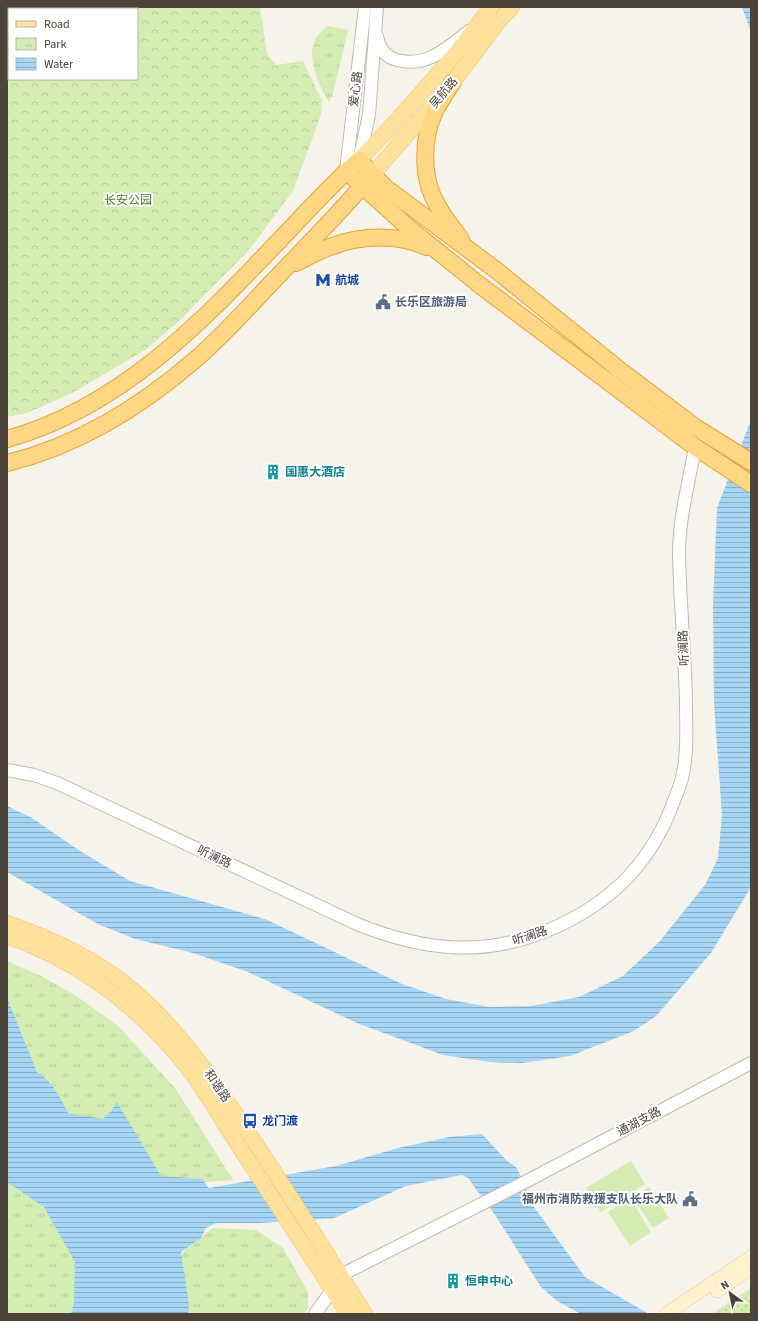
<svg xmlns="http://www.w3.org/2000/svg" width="758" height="1321" font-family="'Source Sans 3','Noto Sans SC',sans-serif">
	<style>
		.grass { fill: url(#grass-dots) }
		.forest { fill: url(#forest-crowns); fill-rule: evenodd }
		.park { fill: url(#park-tufts) }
		.garden { fill: #d3edb2 }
		.water { fill: url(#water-rules) }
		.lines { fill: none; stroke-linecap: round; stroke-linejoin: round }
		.tertiary-casing { stroke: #c3bbad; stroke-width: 14 }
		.secondary-casing { stroke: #dcc99b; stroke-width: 14 }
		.primary-casing { stroke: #ecc164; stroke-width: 16 }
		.trunk-casing { stroke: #e8a334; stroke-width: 18 }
		.tertiary { stroke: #fff; stroke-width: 12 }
		.secondary { stroke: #fff2cd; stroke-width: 13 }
		.primary { stroke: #ffe19c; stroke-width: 15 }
		.trunk { stroke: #ffd785; stroke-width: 16 }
		.labels { text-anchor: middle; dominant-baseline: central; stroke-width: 4; stroke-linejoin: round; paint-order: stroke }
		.street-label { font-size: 12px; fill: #4c4438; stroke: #fff }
		.park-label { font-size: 12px; fill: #4a8326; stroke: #fff }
		.transit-label { font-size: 12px; font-weight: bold; fill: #164399; stroke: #fff; text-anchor: start }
		.service-label { font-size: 12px; font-weight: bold; fill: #4e5e75; stroke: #fff; text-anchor: start }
		.culture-label { font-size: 12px; font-weight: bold; fill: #0d838f; stroke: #fff; text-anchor: start }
	</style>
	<defs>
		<pattern id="grass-dots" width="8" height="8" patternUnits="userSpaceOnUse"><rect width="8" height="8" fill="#d3edb2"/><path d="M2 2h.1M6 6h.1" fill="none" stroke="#b7cc9a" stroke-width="1.8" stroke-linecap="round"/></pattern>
		<pattern id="forest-crowns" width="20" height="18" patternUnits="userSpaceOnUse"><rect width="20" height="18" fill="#d3edb2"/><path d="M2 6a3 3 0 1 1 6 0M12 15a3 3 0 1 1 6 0" fill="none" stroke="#b7cc9a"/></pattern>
		<pattern id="park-tufts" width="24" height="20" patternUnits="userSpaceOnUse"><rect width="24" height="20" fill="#d3edb2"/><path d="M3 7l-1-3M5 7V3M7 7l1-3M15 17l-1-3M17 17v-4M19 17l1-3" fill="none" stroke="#b7cc9a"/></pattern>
		<pattern id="water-rules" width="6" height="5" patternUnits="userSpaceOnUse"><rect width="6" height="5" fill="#a5d6f6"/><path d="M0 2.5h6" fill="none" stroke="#89afc8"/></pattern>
	</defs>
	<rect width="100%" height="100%" fill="#f6f3eb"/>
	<polygon class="grass" points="751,1288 751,1314 712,1314"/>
	<path class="forest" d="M 7,7 L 260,7 L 267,54 L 276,65 L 303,61 L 322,101 L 321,115 L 293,191 L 249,250 L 177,323 L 145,350 L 72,393 L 27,413 L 7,417 ZM 9,9 L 137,9 L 137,79 L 9,79 Z"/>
	<g class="park">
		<path d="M 327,26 L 348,30 L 333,94 L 329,102 C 320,88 306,57 315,40 C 317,35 323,30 327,26 Z"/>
		<polygon points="7,961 41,976 75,995 117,1025 175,1088 233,1180 168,1185 129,1132 61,1110 32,1075 7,1021"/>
		<polygon points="7,1164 86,1244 77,1314 7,1314"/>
		<polygon points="213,1228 256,1230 283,1248 308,1292 308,1308 304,1314 177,1314 177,1265 184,1251"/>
	</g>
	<g class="garden">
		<polygon points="631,1161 645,1184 601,1212 586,1188"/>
		<polygon points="649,1187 669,1218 653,1228 633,1198"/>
		<polygon points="630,1198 651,1232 630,1246 608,1212"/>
	</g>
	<g class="water">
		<polygon points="742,7 751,7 751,32"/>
		<polygon points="751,420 751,887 711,953 656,1016 634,1031 570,1056 522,1063 490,1062 443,1055 357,1023 248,972 193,953 135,939 98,924 7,872 7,806 32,818 80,851 130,881 265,919 402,984 446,999 489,1007 531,1006 579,997 623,976 660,941 705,885 718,858 722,815 714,704 713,604 717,508"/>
		<path d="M 7,998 L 37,1072 C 53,1083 60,1096 68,1113 L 103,1119 L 112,1110 L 117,1102 L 161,1176 L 202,1179 L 209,1188 L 336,1166 L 398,1148 L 449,1137 L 482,1134 L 506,1160 L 517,1168 L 534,1207 L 585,1277 L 649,1314 L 581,1314 L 557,1301 L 541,1287 L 495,1215 L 468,1178 L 462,1175 L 406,1186 L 334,1218 L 259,1223 L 216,1223 L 206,1228 L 201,1238 L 181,1252 L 189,1305 L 188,1314 L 71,1314 L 74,1302 L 75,1262 L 44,1207 L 7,1182 Z"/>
	</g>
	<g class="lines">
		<g class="tertiary-casing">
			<g id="tertiary">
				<path d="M 377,36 C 379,48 385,57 397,60 C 427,68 447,48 469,31"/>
				<polyline points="359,160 369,115 377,7"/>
				<polyline points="346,171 365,7"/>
				<path d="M 7,770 L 34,775 L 57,783 L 357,924 C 426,952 489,958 558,926 C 616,899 654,858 675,798 C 678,790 682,782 683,773 C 688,750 686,726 686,703 C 685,653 680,604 679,554 C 679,518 689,482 695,447"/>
				<polyline points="341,1275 527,1181 751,1063"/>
				<polyline points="315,1314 332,1290"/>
			</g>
		</g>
		<g class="secondary-casing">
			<g id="secondary">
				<polyline points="717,1291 751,1268"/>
				<polyline points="666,1314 751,1257"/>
			</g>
		</g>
		<g class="primary-casing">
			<g id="primary">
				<polyline points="359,160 391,127 457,52 491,7"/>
				<polyline points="372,175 453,82 499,21 512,7"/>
				<path d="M 7,923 C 50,938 94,958 129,987 C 182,1031 218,1087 256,1144 C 293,1200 329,1257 365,1314"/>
				<path d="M 7,936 C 71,958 128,999 172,1049 C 201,1081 222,1121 246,1157 C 280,1209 314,1262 348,1314"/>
			</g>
		</g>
		<g class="trunk-casing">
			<g id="trunk">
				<path d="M 453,82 C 447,91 440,101 435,111 C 422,139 421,179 438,206 C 444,218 453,228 461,239"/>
				<polyline points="346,171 410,229 481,286 695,447 751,484"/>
				<path d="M 296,263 C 308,257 320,250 333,246 C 361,235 399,234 427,247"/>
				<path d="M 7,439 C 127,406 212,311 295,224 C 316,202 336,180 359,160 L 386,188 L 496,270 L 621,371 L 695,427 L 751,462"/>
				<path d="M 7,463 C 77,446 142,406 196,359 C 226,333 252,303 279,275 C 309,243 340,213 368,179"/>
			</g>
		</g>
		<use href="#tertiary" class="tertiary"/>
		<use href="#secondary" class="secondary"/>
		<use href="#primary" class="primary"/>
		<use href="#trunk" class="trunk"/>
	</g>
	<defs>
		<g id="metro-bare" transform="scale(1.2)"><path d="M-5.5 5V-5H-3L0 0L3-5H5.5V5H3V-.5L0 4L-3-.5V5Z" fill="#1a4fb4" stroke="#fff" stroke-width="2.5" paint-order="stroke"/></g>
		<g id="civic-bare" transform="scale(1.2)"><path d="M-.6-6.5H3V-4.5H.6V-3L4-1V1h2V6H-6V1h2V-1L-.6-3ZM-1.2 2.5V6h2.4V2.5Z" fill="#5c6f8a" stroke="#fff" stroke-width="2.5" paint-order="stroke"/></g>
		<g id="building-bare" transform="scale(1.2)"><path d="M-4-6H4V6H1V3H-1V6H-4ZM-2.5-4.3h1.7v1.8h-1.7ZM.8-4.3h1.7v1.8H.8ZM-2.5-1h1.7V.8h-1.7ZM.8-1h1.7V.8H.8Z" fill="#0f9aa8" stroke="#fff" stroke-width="2.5" paint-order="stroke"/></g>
		<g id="bus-bare" transform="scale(1.2)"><path d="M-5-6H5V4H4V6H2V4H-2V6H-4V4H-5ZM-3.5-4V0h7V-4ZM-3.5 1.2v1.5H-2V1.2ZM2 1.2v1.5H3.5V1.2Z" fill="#1a4fb4" stroke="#fff" stroke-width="2.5" paint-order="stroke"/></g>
	</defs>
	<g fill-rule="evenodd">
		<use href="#metro-bare" x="323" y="280"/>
		<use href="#civic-bare" x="383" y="302"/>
		<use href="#building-bare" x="273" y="472"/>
		<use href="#bus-bare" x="250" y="1121"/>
		<use href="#civic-bare" x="690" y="1199"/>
		<use href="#building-bare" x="453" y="1281"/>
	</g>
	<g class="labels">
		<g class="street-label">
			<text transform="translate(356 89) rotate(-83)">爱心路</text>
			<text transform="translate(444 93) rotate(-50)">吴航路</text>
			<text transform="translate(684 648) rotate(-93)">听澜路</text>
			<text transform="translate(214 857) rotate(25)">听澜路</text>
			<text transform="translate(530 936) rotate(-18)">听澜路</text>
			<text transform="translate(217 1086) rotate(56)">和谐路</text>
			<text transform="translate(639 1122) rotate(-28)">通湖支路</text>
		</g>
		<g class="park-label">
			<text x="128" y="200">长安公园</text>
		</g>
		<g class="transit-label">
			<text x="335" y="280">航城</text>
			<text x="262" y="1121">龙门渡</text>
		</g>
		<g class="service-label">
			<text x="395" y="302">长乐区旅游局</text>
			<text x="678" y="1199" text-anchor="end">福州市消防救援支队长乐大队</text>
		</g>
		<g class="culture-label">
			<text x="285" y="472">国惠大酒店</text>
			<text x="465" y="1281">恒申中心</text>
		</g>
	</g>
	<rect width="758" height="1321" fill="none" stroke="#4c4438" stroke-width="16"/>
	<rect x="8" y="8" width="130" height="72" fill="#ffffff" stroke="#b7b4af"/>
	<rect x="16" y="21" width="20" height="6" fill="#ffe19c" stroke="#b7b4af"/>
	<text x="44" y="28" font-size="12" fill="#4c4438">Road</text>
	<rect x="16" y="38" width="20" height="12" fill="url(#park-tufts)" stroke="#b7b4af"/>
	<text x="44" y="48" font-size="12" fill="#4c4438">Park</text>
	<rect x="16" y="58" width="20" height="12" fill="url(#water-rules)" stroke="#b7b4af"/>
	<text x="44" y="68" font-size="12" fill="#4c4438">Water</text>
	<g transform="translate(730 1293) rotate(327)" stroke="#ffffff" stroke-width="3" paint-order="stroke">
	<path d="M0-3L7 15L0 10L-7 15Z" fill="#4c4438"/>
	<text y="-6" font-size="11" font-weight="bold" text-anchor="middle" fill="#4c4438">N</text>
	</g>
</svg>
